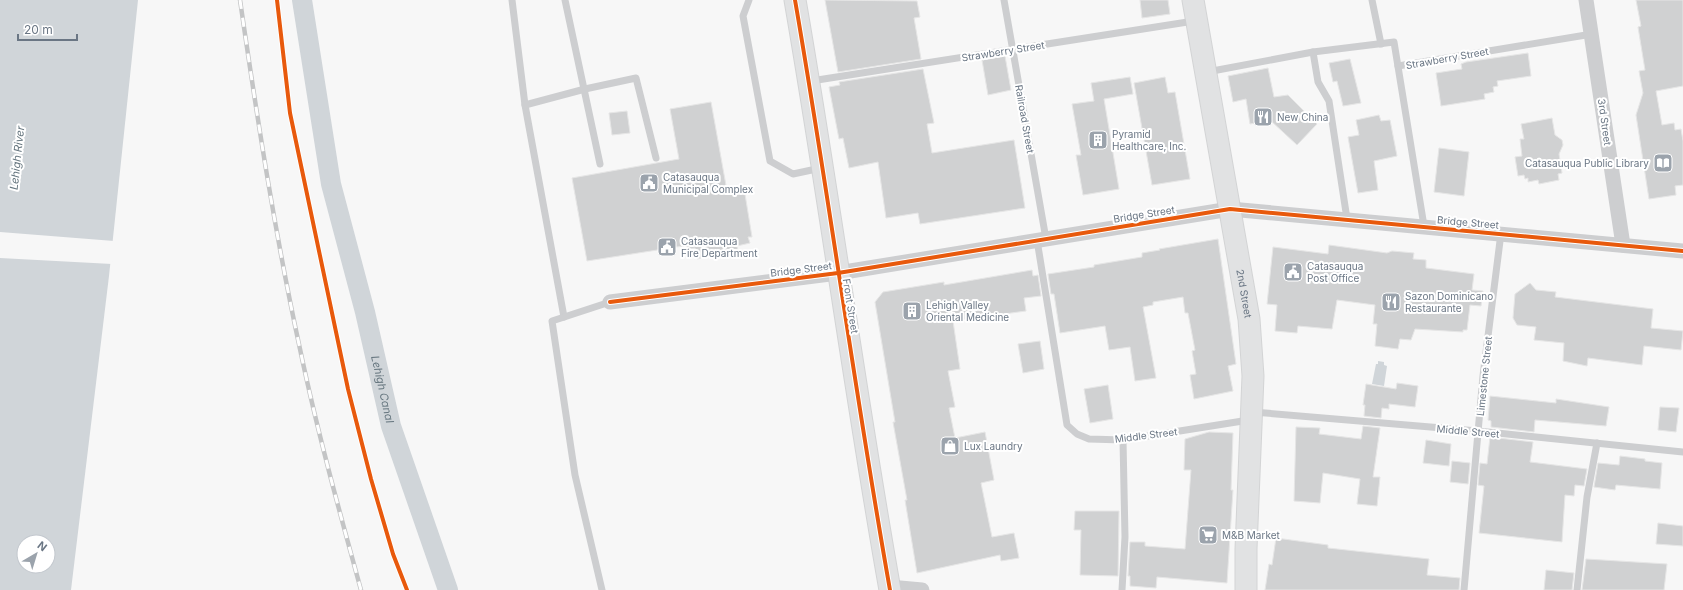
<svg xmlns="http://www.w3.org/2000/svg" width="1683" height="590" font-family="Inter,sans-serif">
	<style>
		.water { fill: #d0d5d9; fill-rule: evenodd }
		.pier { fill: #f7f7f7 }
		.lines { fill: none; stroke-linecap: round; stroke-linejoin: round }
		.canal { stroke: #d0d5d9; stroke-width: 20 }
		.building { fill: #d0d1d2; stroke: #e6e6e6 }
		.secondary-casing { stroke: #d3d4d5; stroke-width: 23 }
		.lane { stroke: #cdced0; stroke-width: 7 }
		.street { stroke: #cdced0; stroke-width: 15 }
		.secondary { stroke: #e1e2e3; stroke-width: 21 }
		.rail-casing { stroke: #c3c4c5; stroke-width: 4.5 }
		.rail { stroke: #fff; stroke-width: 3; stroke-dasharray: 9; stroke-linecap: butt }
		.cycleway-casing { stroke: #fff; stroke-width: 6 }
		.cycleway { stroke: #e8590c; stroke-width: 4 }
		.labels { text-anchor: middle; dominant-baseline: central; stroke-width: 4; stroke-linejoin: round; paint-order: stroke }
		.street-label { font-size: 10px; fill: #6a7684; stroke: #fff }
		.poi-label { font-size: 10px; fill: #6a7684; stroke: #fff; text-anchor: start }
		.water-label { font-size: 11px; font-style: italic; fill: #66767f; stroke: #fff }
	</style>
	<rect width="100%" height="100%" fill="#f7f7f7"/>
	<g class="water">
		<path d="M 0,0 L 138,0 L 109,276 L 71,590 L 0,590 ZM 24,542 L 48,542 L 48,566 L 24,566 Z"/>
		<polygon points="1378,361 1384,362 1384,365 1387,366 1384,386 1372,384 1376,364 1378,364"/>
	</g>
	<polygon class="pier" points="0,232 114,241 112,264 0,258"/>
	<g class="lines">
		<path class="canal" id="s1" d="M 302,0 L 331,184 L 365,312 L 391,426 L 448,590"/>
	</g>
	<g class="building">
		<polygon points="825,0 917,1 920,17 914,18 921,59 838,72"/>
		<polygon points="1140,0 1168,0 1170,14 1142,18"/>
		<polygon points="1636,0 1683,0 1683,86 1656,91 1662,125 1674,123 1675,130 1681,129 1683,141 1683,185 1675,186 1676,195 1649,199 1636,115 1643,93 1639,71 1645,70 1638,27 1641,26"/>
		<polygon points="1528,53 1531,76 1497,81 1498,86 1493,87 1494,92 1484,94 1485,99 1441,106 1436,73 1462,69 1461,64 1466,62"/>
		<polygon points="1005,56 1011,90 988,95 982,60"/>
		<polygon points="1350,59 1361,103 1343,106 1337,81 1333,82 1329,63"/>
		<polygon points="1268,68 1274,97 1288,95 1317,124 1297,145 1270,120 1250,124 1246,99 1233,102 1228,76"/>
		<polygon points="923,69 934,123 927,124 932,153 1014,140 1025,208 920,224 918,213 886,218 878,162 849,168 843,138 839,139 829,87 840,85 839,82"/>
		<polygon points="1130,77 1133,94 1104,99 1119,189 1083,195 1076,155 1081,155 1072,104 1094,101 1091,83"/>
		<polygon points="1165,77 1168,93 1175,92 1190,179 1152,185 1134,83"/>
		<polygon points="711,102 727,191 744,188 752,237 748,237 750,243 737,246 738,252 697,259 695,248 684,250 683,246 587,261 572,178 679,159 670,109"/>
		<polygon points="627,111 630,133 612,135 609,113"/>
		<polygon points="1379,115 1381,121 1390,120 1397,156 1374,161 1378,190 1358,193 1348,137 1359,135 1356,120"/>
		<polygon points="1552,118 1555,135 1562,140 1563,145 1559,154 1562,173 1558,174 1559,180 1539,184 1538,180 1528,182 1528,178 1525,179 1524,175 1518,176 1515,157 1522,156 1520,139 1524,139 1521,124"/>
		<polygon points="1439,148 1469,152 1464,196 1434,192"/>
		<polygon points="1218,239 1236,364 1228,366 1233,391 1194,399 1190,375 1196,374 1192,351 1195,350 1188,313 1185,313 1183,297 1153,302 1153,305 1143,307 1156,378 1135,381 1130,347 1109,350 1105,326 1060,333 1054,294 1051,294 1048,274 1094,267 1094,265 1142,257 1142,253 1160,250 1159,249"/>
		<polygon points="1329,245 1387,253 1392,251 1414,253 1413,259 1426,260 1426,268 1474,274 1472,290 1483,291 1481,306 1470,305 1467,330 1463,330 1463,332 1415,329 1411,340 1400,339 1398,349 1375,346 1377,324 1373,324 1375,305 1337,300 1332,329 1298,326 1297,333 1275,331 1277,305 1267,304 1273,247 1328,254"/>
		<polygon points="1032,270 1033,276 1038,275 1041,296 1024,298 1026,311 953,321 960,369 948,371 955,407 949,408 955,438 985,432 994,480 981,483 992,537 1014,533 1019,558 1001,561 1000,555 917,573 905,500 907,500 893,422 895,422 875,302 883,292 944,282 944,285"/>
		<polygon points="1530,283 1536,290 1556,292 1555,297 1653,309 1651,328 1683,331 1681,350 1644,346 1642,365 1588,358 1587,366 1563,361 1564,343 1534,340 1536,327 1517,325 1513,318 1515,294"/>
		<polygon points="1040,341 1044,369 1023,373 1018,344"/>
		<polygon points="1397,383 1418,386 1415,407 1389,404 1389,409 1382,408 1381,418 1364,416 1365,405 1363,405 1366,384 1396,389"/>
		<polygon points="1108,385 1113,419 1090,423 1084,389"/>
		<polygon points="1490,396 1556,403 1556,399 1609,407 1606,426 1535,420 1534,432 1491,427 1491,421 1488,420"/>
		<polygon points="1660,407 1679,408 1676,432 1658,430"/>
		<polygon points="1363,426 1380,428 1373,477 1380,477 1377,506 1357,504 1360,479 1323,473 1320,503 1294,501 1296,427 1320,428 1319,434 1361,439"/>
		<polygon points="1209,432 1233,433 1231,490 1233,490 1227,583 1157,577 1156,588 1130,586 1130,576 1128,576 1130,542 1145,542 1145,546 1185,549 1191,470 1184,470 1185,439"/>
		<polygon points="1490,437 1533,442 1530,462 1587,469 1584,486 1575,485 1574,496 1565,495 1562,542 1479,533 1484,486 1478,485 1480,463 1487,464"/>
		<polygon points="1426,440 1451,444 1449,466 1423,463"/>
		<polygon points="1620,456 1645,459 1645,461 1662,463 1660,489 1616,485 1615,490 1594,487 1598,463 1619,465"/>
		<polygon points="1452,461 1470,463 1468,484 1450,482"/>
		<polygon points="1075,511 1119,511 1118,576 1080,575 1081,530 1074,530"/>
		<polygon points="1658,523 1683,526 1683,546 1656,544"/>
		<polygon points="1276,538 1328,545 1328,548 1429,559 1427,575 1460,578 1459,590 1265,590 1269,564 1272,565"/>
		<polygon points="1586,559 1667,564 1664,590 1582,590"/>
		<polygon points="1546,570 1574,573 1572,590 1544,590"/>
	</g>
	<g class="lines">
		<g class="secondary-casing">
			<g id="secondary">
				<path d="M 795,0 C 829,196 855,394 890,590"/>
				<path id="s2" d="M 1193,0 L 1249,319 L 1253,376 L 1246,549 L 1246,590"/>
			</g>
		</g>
		<g class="lane">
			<polyline points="512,0 525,105 564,317"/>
			<polyline points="565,0 600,164"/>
			<polyline points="749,0 743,16 770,161 793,174 821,168"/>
			<polyline points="1004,0 1046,239"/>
			<polyline points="1372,0 1381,44"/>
			<polyline points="1313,52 1318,82 1329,101 1347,219"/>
			<polyline points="1398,66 1592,34"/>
			<polyline points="1207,72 1313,52 1394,42 1424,226"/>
			<polyline points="811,81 1194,21"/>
			<polyline points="525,105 585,89 636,78 656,158"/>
			<polyline points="1037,240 1067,425 1077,434 1089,439 1123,440 1249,420"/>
			<polyline points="1253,412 1478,431 1683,452"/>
			<polyline points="602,590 575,475 552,321 610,302"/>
			<polyline points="1122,590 1125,537 1123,440"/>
			<polyline points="1464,590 1483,376 1501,233"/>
			<polyline points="1577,590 1587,497 1597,443"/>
		</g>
		<g class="street">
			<polyline points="1586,0 1623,245"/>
			<polyline points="610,302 838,273 1230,209 1683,251"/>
			<polyline points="889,587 922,590"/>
		</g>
		<use href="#secondary" class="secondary"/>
		<g class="rail-casing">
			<path id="rail" d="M 240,0 C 257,117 275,234 300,349 C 317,430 339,510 361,590"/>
		</g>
		<use href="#rail" class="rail"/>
		<g class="cycleway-casing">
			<g id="cycleway">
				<polyline points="277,0 290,113 348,389 371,479 393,554 407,590"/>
				<path d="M 795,0 C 829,196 855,394 890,590"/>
				<polyline points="610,302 838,273 1230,209 1683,251"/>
			</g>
		</g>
		<use href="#cycleway" class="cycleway"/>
	</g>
	<defs>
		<g id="restaurant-square" transform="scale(1)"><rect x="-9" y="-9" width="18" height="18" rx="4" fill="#9ba3ac" stroke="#fff"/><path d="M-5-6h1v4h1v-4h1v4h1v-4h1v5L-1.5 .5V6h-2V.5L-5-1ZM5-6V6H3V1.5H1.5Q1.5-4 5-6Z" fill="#fff"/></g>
		<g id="building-square" transform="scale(1)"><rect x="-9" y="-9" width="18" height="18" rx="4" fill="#9ba3ac" stroke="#fff"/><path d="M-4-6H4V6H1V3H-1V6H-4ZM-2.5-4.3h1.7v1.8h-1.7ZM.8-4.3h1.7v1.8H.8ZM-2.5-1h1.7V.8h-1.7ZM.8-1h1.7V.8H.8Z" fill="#fff"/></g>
		<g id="library-square" transform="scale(1)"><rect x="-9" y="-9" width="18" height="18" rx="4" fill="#9ba3ac" stroke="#fff"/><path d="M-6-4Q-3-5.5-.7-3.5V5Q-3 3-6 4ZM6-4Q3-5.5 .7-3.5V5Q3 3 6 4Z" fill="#fff"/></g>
		<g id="civic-square" transform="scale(1)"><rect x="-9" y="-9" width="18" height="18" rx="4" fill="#9ba3ac" stroke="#fff"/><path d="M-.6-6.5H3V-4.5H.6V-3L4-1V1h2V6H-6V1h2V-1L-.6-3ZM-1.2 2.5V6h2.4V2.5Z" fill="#fff"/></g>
		<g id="shop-square" transform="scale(1)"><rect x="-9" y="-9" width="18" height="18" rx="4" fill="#9ba3ac" stroke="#fff"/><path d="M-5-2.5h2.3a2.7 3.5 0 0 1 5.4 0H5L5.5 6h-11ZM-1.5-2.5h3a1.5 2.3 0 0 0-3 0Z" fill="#fff"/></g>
		<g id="supermarket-square" transform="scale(1)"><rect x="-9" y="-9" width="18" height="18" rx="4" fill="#9ba3ac" stroke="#fff"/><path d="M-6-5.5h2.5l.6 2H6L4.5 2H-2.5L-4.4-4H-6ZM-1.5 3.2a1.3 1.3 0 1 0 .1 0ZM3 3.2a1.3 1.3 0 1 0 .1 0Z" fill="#fff"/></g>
	</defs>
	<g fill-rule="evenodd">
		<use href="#restaurant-square" x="1263" y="117"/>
		<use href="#building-square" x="1098" y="140"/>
		<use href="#library-square" x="1663" y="163"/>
		<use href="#civic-square" x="649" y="183"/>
		<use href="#civic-square" x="667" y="247"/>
		<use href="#civic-square" x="1293" y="272"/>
		<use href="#restaurant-square" x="1391" y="302"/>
		<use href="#building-square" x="912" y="311"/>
		<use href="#shop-square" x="950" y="446"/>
		<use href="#supermarket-square" x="1208" y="535"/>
	</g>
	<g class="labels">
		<g class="street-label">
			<text transform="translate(1003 51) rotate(-9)">Strawberry Street</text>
			<text transform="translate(1447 58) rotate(-10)">Strawberry Street</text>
			<text transform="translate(1025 119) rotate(80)">Railroad Street</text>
			<text transform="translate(1605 122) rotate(82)">3rd Street</text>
			<text transform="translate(1144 214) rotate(-9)">Bridge Street</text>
			<text transform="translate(1468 222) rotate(5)">Bridge Street</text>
			<text transform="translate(801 269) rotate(-7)">Bridge Street</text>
			<text stroke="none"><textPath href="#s2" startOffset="298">2nd Street</textPath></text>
			<text transform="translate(851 306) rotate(81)">Front Street</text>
			<text transform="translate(1484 376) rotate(-84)">Limestone Street</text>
			<text transform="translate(1468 431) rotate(5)">Middle Street</text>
			<text transform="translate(1146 435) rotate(-7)">Middle Street</text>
		</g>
		<g class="poi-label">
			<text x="1277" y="117">New China</text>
			<text x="1112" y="134">Pyramid<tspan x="1112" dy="12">Healthcare, Inc.</tspan></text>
			<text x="1649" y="163" text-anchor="end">Catasauqua Public Library</text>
			<text x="663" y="177">Catasauqua<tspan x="663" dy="12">Municipal Complex</tspan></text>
			<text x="681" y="241">Catasauqua<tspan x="681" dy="12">Fire Department</tspan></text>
			<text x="1307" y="266">Catasauqua<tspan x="1307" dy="12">Post Office</tspan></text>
			<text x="1405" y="296">Sazon Dominicano<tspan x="1405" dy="12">Restaurante</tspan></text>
			<text x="926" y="305">Lehigh Valley<tspan x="926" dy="12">Oriental Medicine</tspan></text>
			<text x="964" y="446">Lux Laundry</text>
			<text x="1222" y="535">M&amp;B Market</text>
		</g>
		<g class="water-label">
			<text transform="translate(17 158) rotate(-84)">Lehigh River</text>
			<text stroke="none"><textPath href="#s1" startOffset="398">Lehigh Canal</textPath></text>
		</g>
	</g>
	<g transform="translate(36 554) rotate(38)"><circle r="19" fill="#ffffff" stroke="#c3c8ce"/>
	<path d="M0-3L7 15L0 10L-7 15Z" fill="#9ba3ac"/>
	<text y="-6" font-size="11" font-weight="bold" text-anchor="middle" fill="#6a7684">N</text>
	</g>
	<path d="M18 34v6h59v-6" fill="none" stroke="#6a7684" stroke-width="2"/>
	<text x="24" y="34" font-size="12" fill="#6a7684" stroke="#ffffff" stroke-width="3" paint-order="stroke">20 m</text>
</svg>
